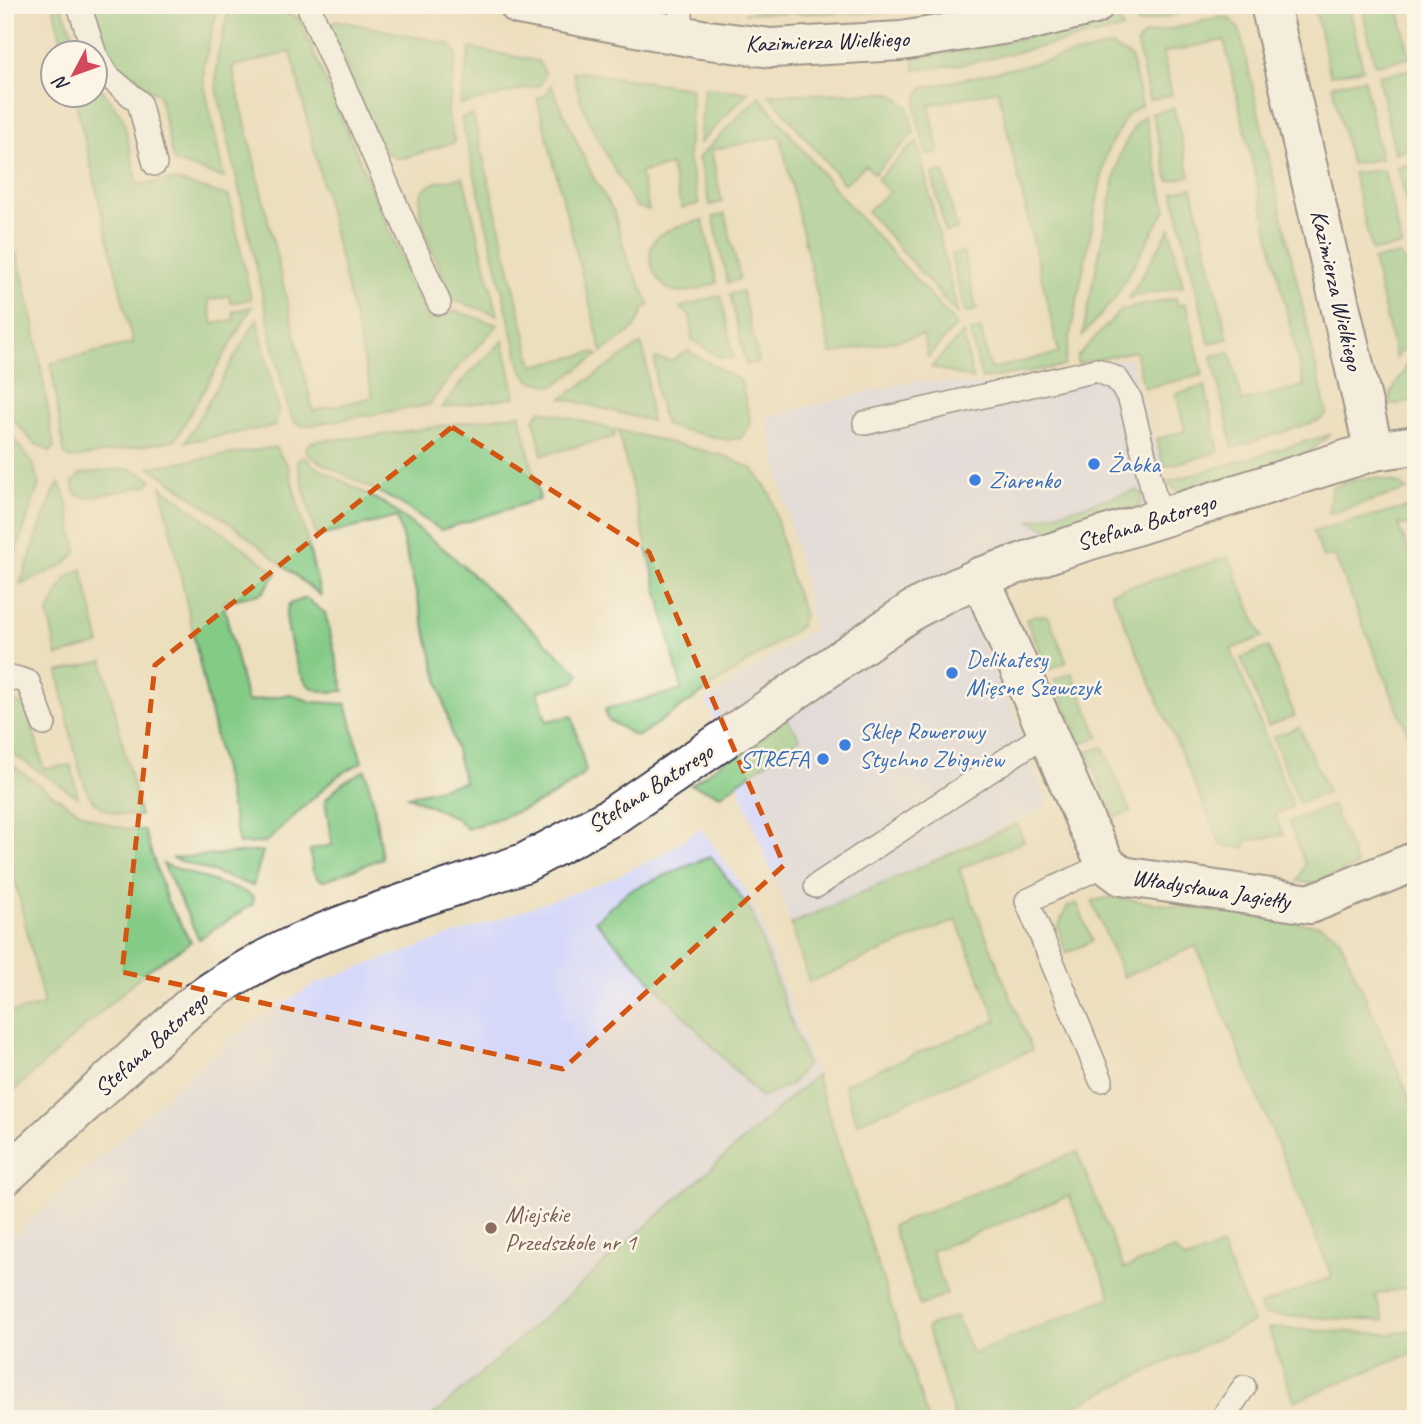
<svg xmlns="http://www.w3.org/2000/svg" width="1421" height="1424" font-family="Caveat,sans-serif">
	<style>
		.built { fill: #d6d8f9 }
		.green { fill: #84cb86; stroke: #537660; stroke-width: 2; fill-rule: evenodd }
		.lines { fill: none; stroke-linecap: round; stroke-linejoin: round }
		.service-casing { stroke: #403e4e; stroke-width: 26 }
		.minor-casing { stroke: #403e4e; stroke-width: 42 }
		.service { stroke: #fff; stroke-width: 23 }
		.minor { stroke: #fff; stroke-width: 38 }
		.marked { fill: none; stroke: #d45411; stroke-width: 5; stroke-dasharray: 14 9; stroke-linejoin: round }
		.shop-dot { fill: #3f7fe0; stroke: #fcf5e5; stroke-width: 2.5 }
		.education-dot { fill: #8d6e63; stroke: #fcf5e5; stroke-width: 2.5 }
		.labels { text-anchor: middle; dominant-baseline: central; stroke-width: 5; stroke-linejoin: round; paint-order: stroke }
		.street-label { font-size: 24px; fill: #22223b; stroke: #fcf5e5 }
		.shop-label { font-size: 24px; fill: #366cbe; stroke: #fcf5e5; text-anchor: start }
		.education-label { font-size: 24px; fill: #785e54; stroke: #fcf5e5; text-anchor: start }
	</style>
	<rect width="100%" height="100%" fill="#fcf5e5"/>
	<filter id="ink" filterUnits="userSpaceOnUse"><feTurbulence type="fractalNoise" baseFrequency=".0143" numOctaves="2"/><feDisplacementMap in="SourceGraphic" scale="14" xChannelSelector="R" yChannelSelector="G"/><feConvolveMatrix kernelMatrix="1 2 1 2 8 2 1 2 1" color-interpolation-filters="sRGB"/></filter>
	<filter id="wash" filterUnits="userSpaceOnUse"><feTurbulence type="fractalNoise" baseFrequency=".00686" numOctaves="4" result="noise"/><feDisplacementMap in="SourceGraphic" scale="28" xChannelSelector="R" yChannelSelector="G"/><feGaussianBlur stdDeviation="1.57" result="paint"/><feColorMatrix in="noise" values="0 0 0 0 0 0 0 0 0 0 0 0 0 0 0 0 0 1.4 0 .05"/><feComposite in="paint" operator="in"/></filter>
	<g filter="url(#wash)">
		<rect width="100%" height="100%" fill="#ecdfbd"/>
		<g class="built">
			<polygon points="1129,358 1180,527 959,596 1016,719 1048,807 791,924 707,700 814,628 766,417 913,381 990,385"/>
			<polygon points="701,828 754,903 816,1075 429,1419 5,1419 5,1244 199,1066 246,1027 316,983 604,882 660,856"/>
		</g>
		<g class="green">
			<polygon points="53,5 62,8 81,52 64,52"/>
			<polygon points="93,5 218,5 204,65 204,83 224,178 174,162 159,95 122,72 111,61"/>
			<path d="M 230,5 L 263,5 L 299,18 L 428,320 L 456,311 L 498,325 L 454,372 L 429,405 L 304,426 L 294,422 L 287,406 L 216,84 L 217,59 ZM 291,52 L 373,397 L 313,411 L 232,67 Z"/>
			<polygon points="809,5 886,5 887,13 744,13"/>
			<polygon points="1164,5 1210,5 1137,25 1139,12"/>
			<polygon points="1314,5 1349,5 1363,69 1330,75"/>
			<polygon points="1362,5 1398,5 1410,58 1375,65"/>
			<polygon points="1118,17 1123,29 963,64 915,70 913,57 962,51"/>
			<polygon points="1220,17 1232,20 1240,31 1327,414 1320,420 1233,448 1212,356 1230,352 1242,401 1304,386 1224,40 1163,53 1172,95 1149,100 1137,43 1145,35"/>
			<polygon points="336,20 449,44 457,54 447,113 455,142 404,158 396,158 381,149 331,30 331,24"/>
			<path d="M 1111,46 L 1131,57 L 1142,105 L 1127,115 L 1107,151 L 1064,366 L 982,379 L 970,332 L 981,329 L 990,369 L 1059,353 L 998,90 L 929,105 L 939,151 L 927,155 C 922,134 908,105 923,88 Z"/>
			<polygon points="470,48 538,61 545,73 541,85 460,105"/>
			<polygon points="1413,69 1416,149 1395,153 1378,76"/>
			<path d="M 573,71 L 692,88 L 688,157 L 699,204 L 682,208 L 670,165 L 640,173 L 649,210 L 636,207 C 613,165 581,118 573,71 Z"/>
			<polygon points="1364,79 1381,159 1351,164 1332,85"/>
			<polygon points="95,80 123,118 138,185 174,180 229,196 251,299 231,303 229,296 208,300 213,324 234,320 233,311 252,307 175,440 70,459 64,453 51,363 133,343 74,95 94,94"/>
			<polygon points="551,85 592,175 614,212 627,258 650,305 644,309 634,329 602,352 537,98 544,96"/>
			<polygon points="704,88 748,92 699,144"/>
			<polygon points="892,93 908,107 914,133 874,174 866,165 844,184 769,94"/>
			<polygon points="759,96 839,194 957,325 928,357 923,335 831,354 780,136 711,150 722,202 710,205 698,158"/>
			<polygon points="1174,108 1190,176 1169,181 1152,113"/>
			<polygon points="473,115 533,366 595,352 598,355 554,386 531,381 521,369 461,118"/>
			<polygon points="1145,116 1166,209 1113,301 1082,336 1120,154 1136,123"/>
			<polygon points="917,141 958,315 867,211 889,192 877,179"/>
			<polygon points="1416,163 1416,241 1415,241 1398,167"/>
			<polygon points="1384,170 1402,246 1372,251 1353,173"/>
			<polygon points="944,172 957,230 945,232 932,174"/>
			<path d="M 463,177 L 498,315 L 453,300 C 445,278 409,211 423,191 C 431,180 451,180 463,177 Z"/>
			<polygon points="1192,188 1228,339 1209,343 1173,192"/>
			<polygon points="725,214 740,279 728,283 713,217"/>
			<path d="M 703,220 L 717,283 C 704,287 688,295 674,291 C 653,286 640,247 661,234 C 673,226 689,224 703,220 Z"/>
			<polygon points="1170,228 1183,286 1129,298"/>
			<polygon points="963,252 977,310 965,313 951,255"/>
			<polygon points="17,253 34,324 54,447 51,452 34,443 5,410 5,255"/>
			<path d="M 1399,255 C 1417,266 1416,313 1416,332 L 1396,359 L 1373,260 Z"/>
			<polygon points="742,291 759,362 746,365 730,294"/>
			<polygon points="721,295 734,358 720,357 692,340 691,317 680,307"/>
			<polygon points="1176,298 1178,306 1186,303 1203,375 1144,388 1135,351 1077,364 1077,357 1121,310"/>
			<polygon points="257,319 278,410 276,426 185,442"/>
			<polygon points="963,333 973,379 931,367"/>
			<polygon points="503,341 515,397 442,408 463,380"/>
			<path d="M 641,344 C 650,362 646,399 651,421 L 562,398 Z"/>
			<polygon points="688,351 741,381 751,424 741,438 727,440 665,426 656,393 655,358 670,361"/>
			<polygon points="1416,351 1416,401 1389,405 1391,393"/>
			<polygon points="1205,386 1219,452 1164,467 1156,439 1185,431 1176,394"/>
			<polygon points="541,410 615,430 614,437 542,455 534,418"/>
			<polygon points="520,414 540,499 441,530 398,502 310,457 305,449 313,441 375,436"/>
			<polygon points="5,429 33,463 39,485 5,584"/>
			<polygon points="618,430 725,456 753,469 771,495 789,572 804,614 800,627 637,737 607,719 605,709 682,690"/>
			<polygon points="1331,434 1303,457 1186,493 1178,492 1167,482"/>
			<polygon points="275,447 288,466 321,596 234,526 150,467"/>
			<path d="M 303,456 L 313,465 L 387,505 L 449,553 L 580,674 L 574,682 L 538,691 L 546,721 L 572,716 L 586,771 C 557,802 506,815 467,829 L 456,818 L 408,796 L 464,782 L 397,517 L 316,537 L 297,461 Z"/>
			<polygon points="115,469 133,469 152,480 148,485 88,498 76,495 72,483 80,474"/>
			<polygon points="1378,478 1400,484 1407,490 1328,514 1332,487 1358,479"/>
			<path d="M 59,483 L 66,497 L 77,552 L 64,565 L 20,585 C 26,570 53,486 59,483 Z"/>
			<polygon points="161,486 277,573 262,593 223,602 247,702 290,694 312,702 346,704 362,762 336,777 265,843 239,844"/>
			<polygon points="1137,490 1143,494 1140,505 1061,535 1030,521"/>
			<polygon points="1414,506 1416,527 1398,524 1416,570 1416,753 1334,555 1323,558 1313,531"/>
			<polygon points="1229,557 1262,637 1231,649 1293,806 1275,814 1283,835 1246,841 1246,848 1221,845 1111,592"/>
			<polygon points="82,569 100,644 57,656 48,613 66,578"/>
			<path d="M 306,598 L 325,613 L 344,691 C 333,692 321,693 311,687 C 297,679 287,630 286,614 L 289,604 Z"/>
			<polygon points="1035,615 1048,616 1067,662 1049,670 1026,620"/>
			<polygon points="1268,647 1295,716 1268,726 1241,658"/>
			<path d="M 103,661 L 140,816 C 125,816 106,813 94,802 C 78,786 64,698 58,672 Z"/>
			<polygon points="1072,673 1099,737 1081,743 1054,680"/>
			<polygon points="17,702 28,711 44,769 71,765 78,797 5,749 5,705"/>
			<polygon points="785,716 800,738 721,795 691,785"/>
			<polygon points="1299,727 1328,792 1299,803 1273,737"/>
			<polygon points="1103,747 1130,812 1115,817 1086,752"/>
			<path d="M 5,760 C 47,789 91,831 144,830 L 167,901 L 191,942 L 145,972 L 5,1099 L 5,1014 L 44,1005 L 5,836 Z"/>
			<path d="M 365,770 L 373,800 L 382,858 L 324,881 C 310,878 312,861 310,850 L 332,845 L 325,800 L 342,783 Z"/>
			<polygon points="1332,805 1357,866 1312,884 1298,881 1305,864 1289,822"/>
			<polygon points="1017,824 1024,841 959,869 1032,1050 857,1123 844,1084 997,1020 956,920 809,982 791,924"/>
			<polygon points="263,851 253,886 172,858"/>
			<polygon points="711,856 752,913 807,1064 791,1084 761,1098 595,921 628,891"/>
			<polygon points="163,864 245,892 253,897 253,904 199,939"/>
			<polygon points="1111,897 1322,926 1339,937 1416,1113 1416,1285 1375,1295 1384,1321 1264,1315 1259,1306 1332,1277 1196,946 1123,977 1092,901"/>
			<polygon points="1077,903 1092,941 1066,953 1058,927 1067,907"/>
			<polygon points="816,1075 928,1419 429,1419 471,1382"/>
			<polygon points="1077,1152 1124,1269 1173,1249 1186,1260 1221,1246 1253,1322 1046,1419 955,1419 927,1327 956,1316 973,1354 1111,1297 1069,1196 931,1251 947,1294 920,1306 892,1226"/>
			<polygon points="1268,1328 1390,1334 1416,1329 1416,1352 1294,1401"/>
		</g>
	</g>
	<g filter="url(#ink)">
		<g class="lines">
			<g class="service-casing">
				<g id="service">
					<polyline points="79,5 94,52"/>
					<polyline points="308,5 439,303"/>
					<polyline points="681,5 681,35"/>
					<polyline points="94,53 108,76 139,102 155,164"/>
					<polyline points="865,423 1097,370 1117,379 1130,399 1160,518"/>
					<polyline points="5,679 15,678 28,682 44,724"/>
					<polyline points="816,886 1048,732"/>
					<polyline points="1101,1080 1027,901 1106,864"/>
					<polyline points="1222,1419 1244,1387"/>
				</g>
			</g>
			<g class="minor-casing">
				<g id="minor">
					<polyline points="519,5 701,39 771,48 901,41 1032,20 1094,5"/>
					<polyline points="1270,5 1374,451"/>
					<polyline points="980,577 1086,823 1106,864 1122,876 1310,904 1416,861"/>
					<path d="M 5,1176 L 191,1006 C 287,932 411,903 524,863 L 611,817 L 913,610 L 943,594 L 980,577 L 1065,548 L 1374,451 L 1416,445"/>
				</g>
			</g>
			<use href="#service" class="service"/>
			<use href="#minor" class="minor"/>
		</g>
	</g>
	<path d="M0 0H1421V1424H0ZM 452,427 L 649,552 L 784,865 L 563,1069 L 122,972 L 155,665 Z" fill="#ecdfbd" fill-opacity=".55" fill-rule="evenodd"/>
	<path class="marked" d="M 452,427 L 649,552 L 784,865 L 563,1069 L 122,972 L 155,665 Z"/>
	<g class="shop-dot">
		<circle cx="1094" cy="464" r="7"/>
		<circle cx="975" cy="480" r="7"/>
		<circle cx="952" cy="673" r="7"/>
		<circle cx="845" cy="745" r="7"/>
		<circle cx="823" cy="759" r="7"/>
	</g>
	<circle class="education-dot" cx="491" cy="1228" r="7"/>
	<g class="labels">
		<g class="street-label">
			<text transform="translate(827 41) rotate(-2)">Kazimierza Wielkiego</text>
			<text transform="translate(1337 290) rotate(77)">Kazimierza Wielkiego</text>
			<text transform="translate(1146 522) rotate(-17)">Stefana Batorego</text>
			<text transform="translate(650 788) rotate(-33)">Stefana Batorego</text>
			<text transform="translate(1211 889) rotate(9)">Władysława Jagiełły</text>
			<text transform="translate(151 1044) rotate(-42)">Stefana Batorego</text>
		</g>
		<g class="shop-label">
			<text x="1108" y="464">Żabka</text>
			<text x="989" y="480">Ziarenko</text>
			<text x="966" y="659">Delikatesy<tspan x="966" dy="28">Mięsne Szewczyk</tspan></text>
			<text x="859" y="731">Sklep Rowerowy<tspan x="859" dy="28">Stychno Zbigniew</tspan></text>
			<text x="809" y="759" text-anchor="end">STREFA</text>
		</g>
		<g class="education-label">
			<text x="505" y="1214">Miejskie<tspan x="505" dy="28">Przedszkole nr 1</tspan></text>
		</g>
	</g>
	<rect width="1421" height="1424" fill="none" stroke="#fcf5e5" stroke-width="28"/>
	<g transform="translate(74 74) rotate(229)"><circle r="33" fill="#fcf5e5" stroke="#a5a1a1" stroke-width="2"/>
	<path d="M0-5L12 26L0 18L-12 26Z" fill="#d1495b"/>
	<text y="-10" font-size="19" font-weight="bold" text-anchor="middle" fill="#22223b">N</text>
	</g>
</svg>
